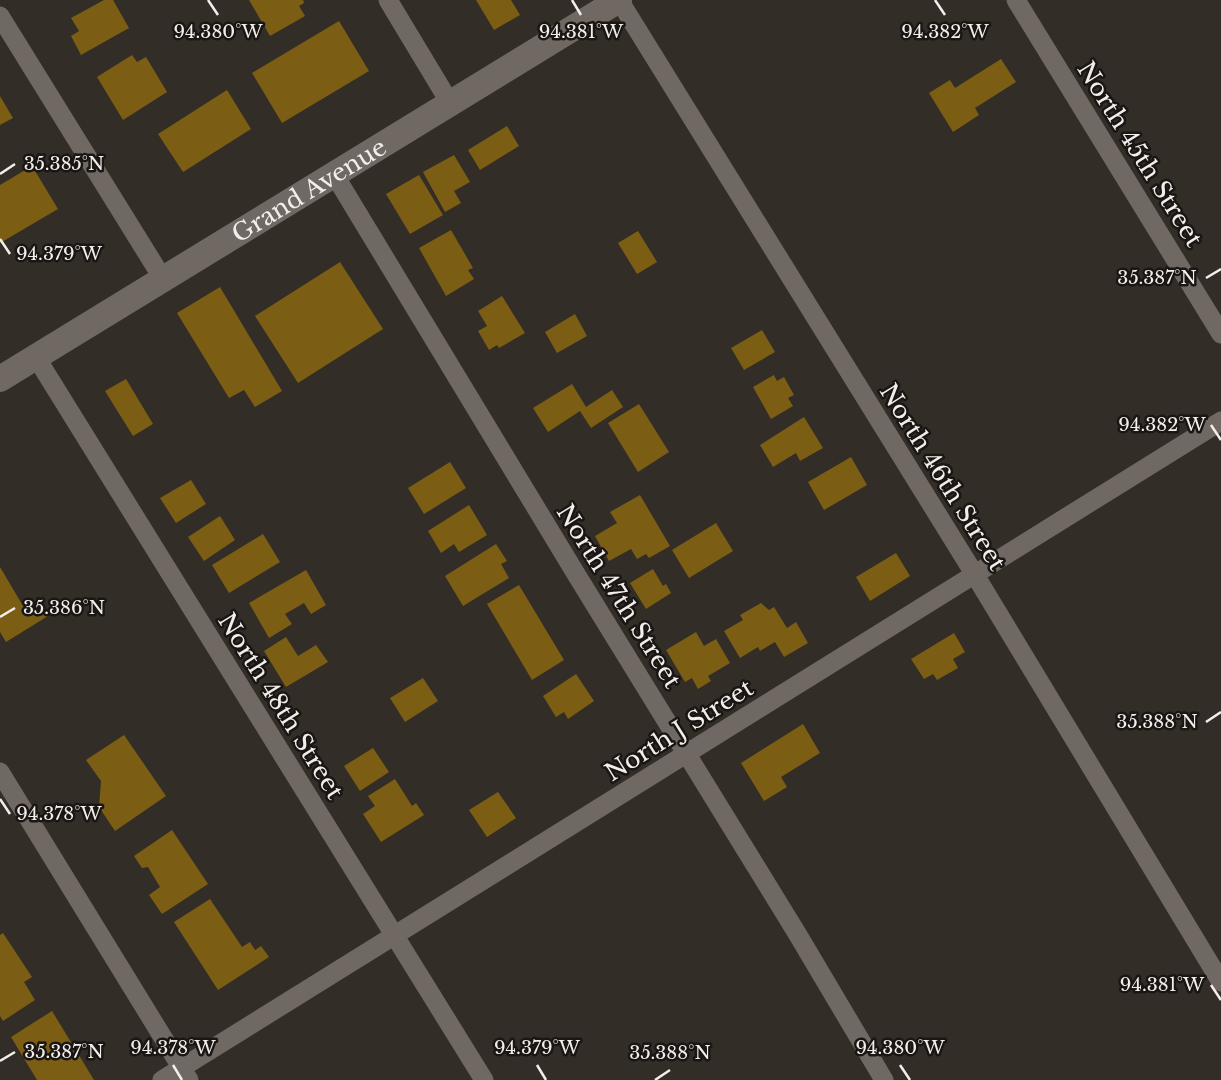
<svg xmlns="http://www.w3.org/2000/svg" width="1221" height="1080" font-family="'Libre Baskerville',serif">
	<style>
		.building { fill: #7b5e13 }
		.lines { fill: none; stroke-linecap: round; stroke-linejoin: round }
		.street { stroke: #6f6863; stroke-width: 19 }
		.secondary { stroke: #6f6863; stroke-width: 26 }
		.ticks { fill: none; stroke: #f3eeeb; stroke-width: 2.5 }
		.labels { text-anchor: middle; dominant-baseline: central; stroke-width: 5; stroke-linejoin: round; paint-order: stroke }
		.street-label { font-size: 24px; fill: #f3eeeb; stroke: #191613 }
		.ticks-label { font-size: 18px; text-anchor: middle; fill: #f3eeeb; stroke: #191613; stroke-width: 5; stroke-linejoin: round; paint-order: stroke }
	</style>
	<rect width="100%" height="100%" fill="#332d28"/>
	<g class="building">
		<polygon points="104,0 113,0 129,28 81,55 71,36 79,31 71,18"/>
		<polygon points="249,0 303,0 304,3 299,6 305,16 270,36"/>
		<polygon points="476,0 511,0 520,15 494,30"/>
		<polygon points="339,21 369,71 282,123 252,73"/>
		<polygon points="132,55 137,62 146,57 167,92 123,120 97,77"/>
		<polygon points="1001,59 1016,82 975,108 979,115 953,132 929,93 950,80 955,88"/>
		<polygon points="227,90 251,129 183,172 158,134"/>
		<polygon points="0,96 13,118 0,125"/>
		<polygon points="507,126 519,146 480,170 468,150"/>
		<polygon points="454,155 470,182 454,191 461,203 445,212 423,172"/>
		<polygon points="32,166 58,209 0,243 0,185"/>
		<polygon points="419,175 443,215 410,234 386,194"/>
		<polygon points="451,230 473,268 468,270 474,279 446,296 419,248"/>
		<polygon points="638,231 657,262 637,274 618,243"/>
		<polygon points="340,262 383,329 298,383 255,316"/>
		<polygon points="220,287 282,391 255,407 244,390 229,398 177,313"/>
		<polygon points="502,296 525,333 499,348 497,345 489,350 478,331 487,326 478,311"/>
		<polygon points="575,314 587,336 557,353 545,332"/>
		<polygon points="762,330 775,352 744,370 731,348"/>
		<polygon points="774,375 777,381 784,377 794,395 788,398 793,406 771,419 753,387"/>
		<polygon points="126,379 153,424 133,436 105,391"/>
		<polygon points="572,384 586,407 612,390 623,407 591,428 580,411 548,432 533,408"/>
		<polygon points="639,404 669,452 638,472 608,423"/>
		<polygon points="804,417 823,448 800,461 796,453 773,467 760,445"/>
		<polygon points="851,457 867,485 824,510 808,482"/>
		<polygon points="450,462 466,488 424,514 408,488"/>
		<polygon points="191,480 206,504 176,523 160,498"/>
		<polygon points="640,495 670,546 649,558 646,554 637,559 631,549 609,561 595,536 617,523 610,512"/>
		<polygon points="469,505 487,535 459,552 454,544 441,553 428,531"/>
		<polygon points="220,516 235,540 204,561 188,537"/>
		<polygon points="716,523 733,551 689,578 672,550"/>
		<polygon points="263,534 280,562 229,593 212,565"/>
		<polygon points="496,544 507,561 501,564 509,578 463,606 445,576"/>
		<polygon points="896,553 910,576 870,601 856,577"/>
		<polygon points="0,567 26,611 40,602 48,616 6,642 0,632"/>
		<polygon points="653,569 663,586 666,584 671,593 646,609 630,583"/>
		<polygon points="306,570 326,605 311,614 304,603 285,614 292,624 269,638 249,603"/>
		<polygon points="519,585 564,660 532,680 487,604"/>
		<polygon points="761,603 769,610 774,607 787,628 796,622 808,643 784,657 775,642 760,651 758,647 740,658 724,631 743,620 740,615"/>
		<polygon points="696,632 704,646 716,639 730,663 708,676 711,681 698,689 692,678 685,682 666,650"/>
		<polygon points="954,633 965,652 953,659 958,668 937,680 933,674 924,679 911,659"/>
		<polygon points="286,637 298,656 316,645 328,662 286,687 264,651"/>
		<polygon points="576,674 594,701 568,719 564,712 556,717 543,696"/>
		<polygon points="423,678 438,701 405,722 390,698"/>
		<polygon points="803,724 820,753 781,777 787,787 764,801 741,763"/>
		<polygon points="124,735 166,796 115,831 99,807 101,781 86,760"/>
		<polygon points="373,748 389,772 360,791 344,766"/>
		<polygon points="395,779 412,806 416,803 424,815 381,842 363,814 375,806 368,796"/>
		<polygon points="498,792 516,818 487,837 469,810"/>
		<polygon points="172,830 208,884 162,914 149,895 160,887 148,867 142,868 134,856"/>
		<polygon points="210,899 242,947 250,942 255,950 261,946 269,957 218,990 174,922"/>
		<polygon points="3,933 32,977 24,982 35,1000 3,1021 0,1016 0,935"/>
		<polygon points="52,1011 94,1080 37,1080 11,1037"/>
	</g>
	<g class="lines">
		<g class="street">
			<polyline points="388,0 450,103"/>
			<polyline points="619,0 975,575 1221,982"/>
			<polyline points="1016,0 1221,334"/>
			<polyline points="0,16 163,279"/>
			<polyline points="334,174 576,574 798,935 884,1080"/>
			<polyline points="36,357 484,1080"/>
			<polyline points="0,772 189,1080"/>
			<polyline points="162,1080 1221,421"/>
		</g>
		<path class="secondary" id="s1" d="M 0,379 L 619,0"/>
	</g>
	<path class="ticks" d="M 208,0 L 218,15M 572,0 L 581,15M 935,0 L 945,15M 0,174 L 15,164M 0,239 L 10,254M 1206,278 L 1221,269M 1211,425 L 1221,440M 0,617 L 15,608M 1206,722 L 1221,712M 0,799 L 10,814M 1211,985 L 1221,1000M 0,1061 L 15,1052M 173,1065 L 182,1080M 537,1065 L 546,1080M 900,1065 L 910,1080M 655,1080 L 670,1070"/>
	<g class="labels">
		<g class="street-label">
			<text transform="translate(1140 154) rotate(58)">North 45th Street</text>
			<text stroke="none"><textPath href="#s1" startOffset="362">Grand Avenue</textPath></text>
			<text transform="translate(943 477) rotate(58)">North 46th Street</text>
			<text transform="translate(619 596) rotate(58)">North 47th Street</text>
			<text transform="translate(281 706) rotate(58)">North 48th Street</text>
			<text transform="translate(679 730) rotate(-32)">North J Street</text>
		</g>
	</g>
	<g class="ticks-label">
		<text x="218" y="38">94.380°W</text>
		<text x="581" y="38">94.381°W</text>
		<text x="945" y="38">94.382°W</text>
		<text x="64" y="170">35.385°N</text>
		<text x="59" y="260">94.379°W</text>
		<text x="1157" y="284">35.387°N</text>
		<text x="1162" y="431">94.382°W</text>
		<text x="64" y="614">35.386°N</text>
		<text x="1157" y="728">35.388°N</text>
		<text x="59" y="820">94.378°W</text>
		<text x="1162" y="991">94.381°W</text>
		<text x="173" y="1054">94.378°W</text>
		<text x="537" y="1054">94.379°W</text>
		<text x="900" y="1054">94.380°W</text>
		<text x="64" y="1058">35.387°N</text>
		<text x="670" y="1059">35.388°N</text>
	</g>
</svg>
